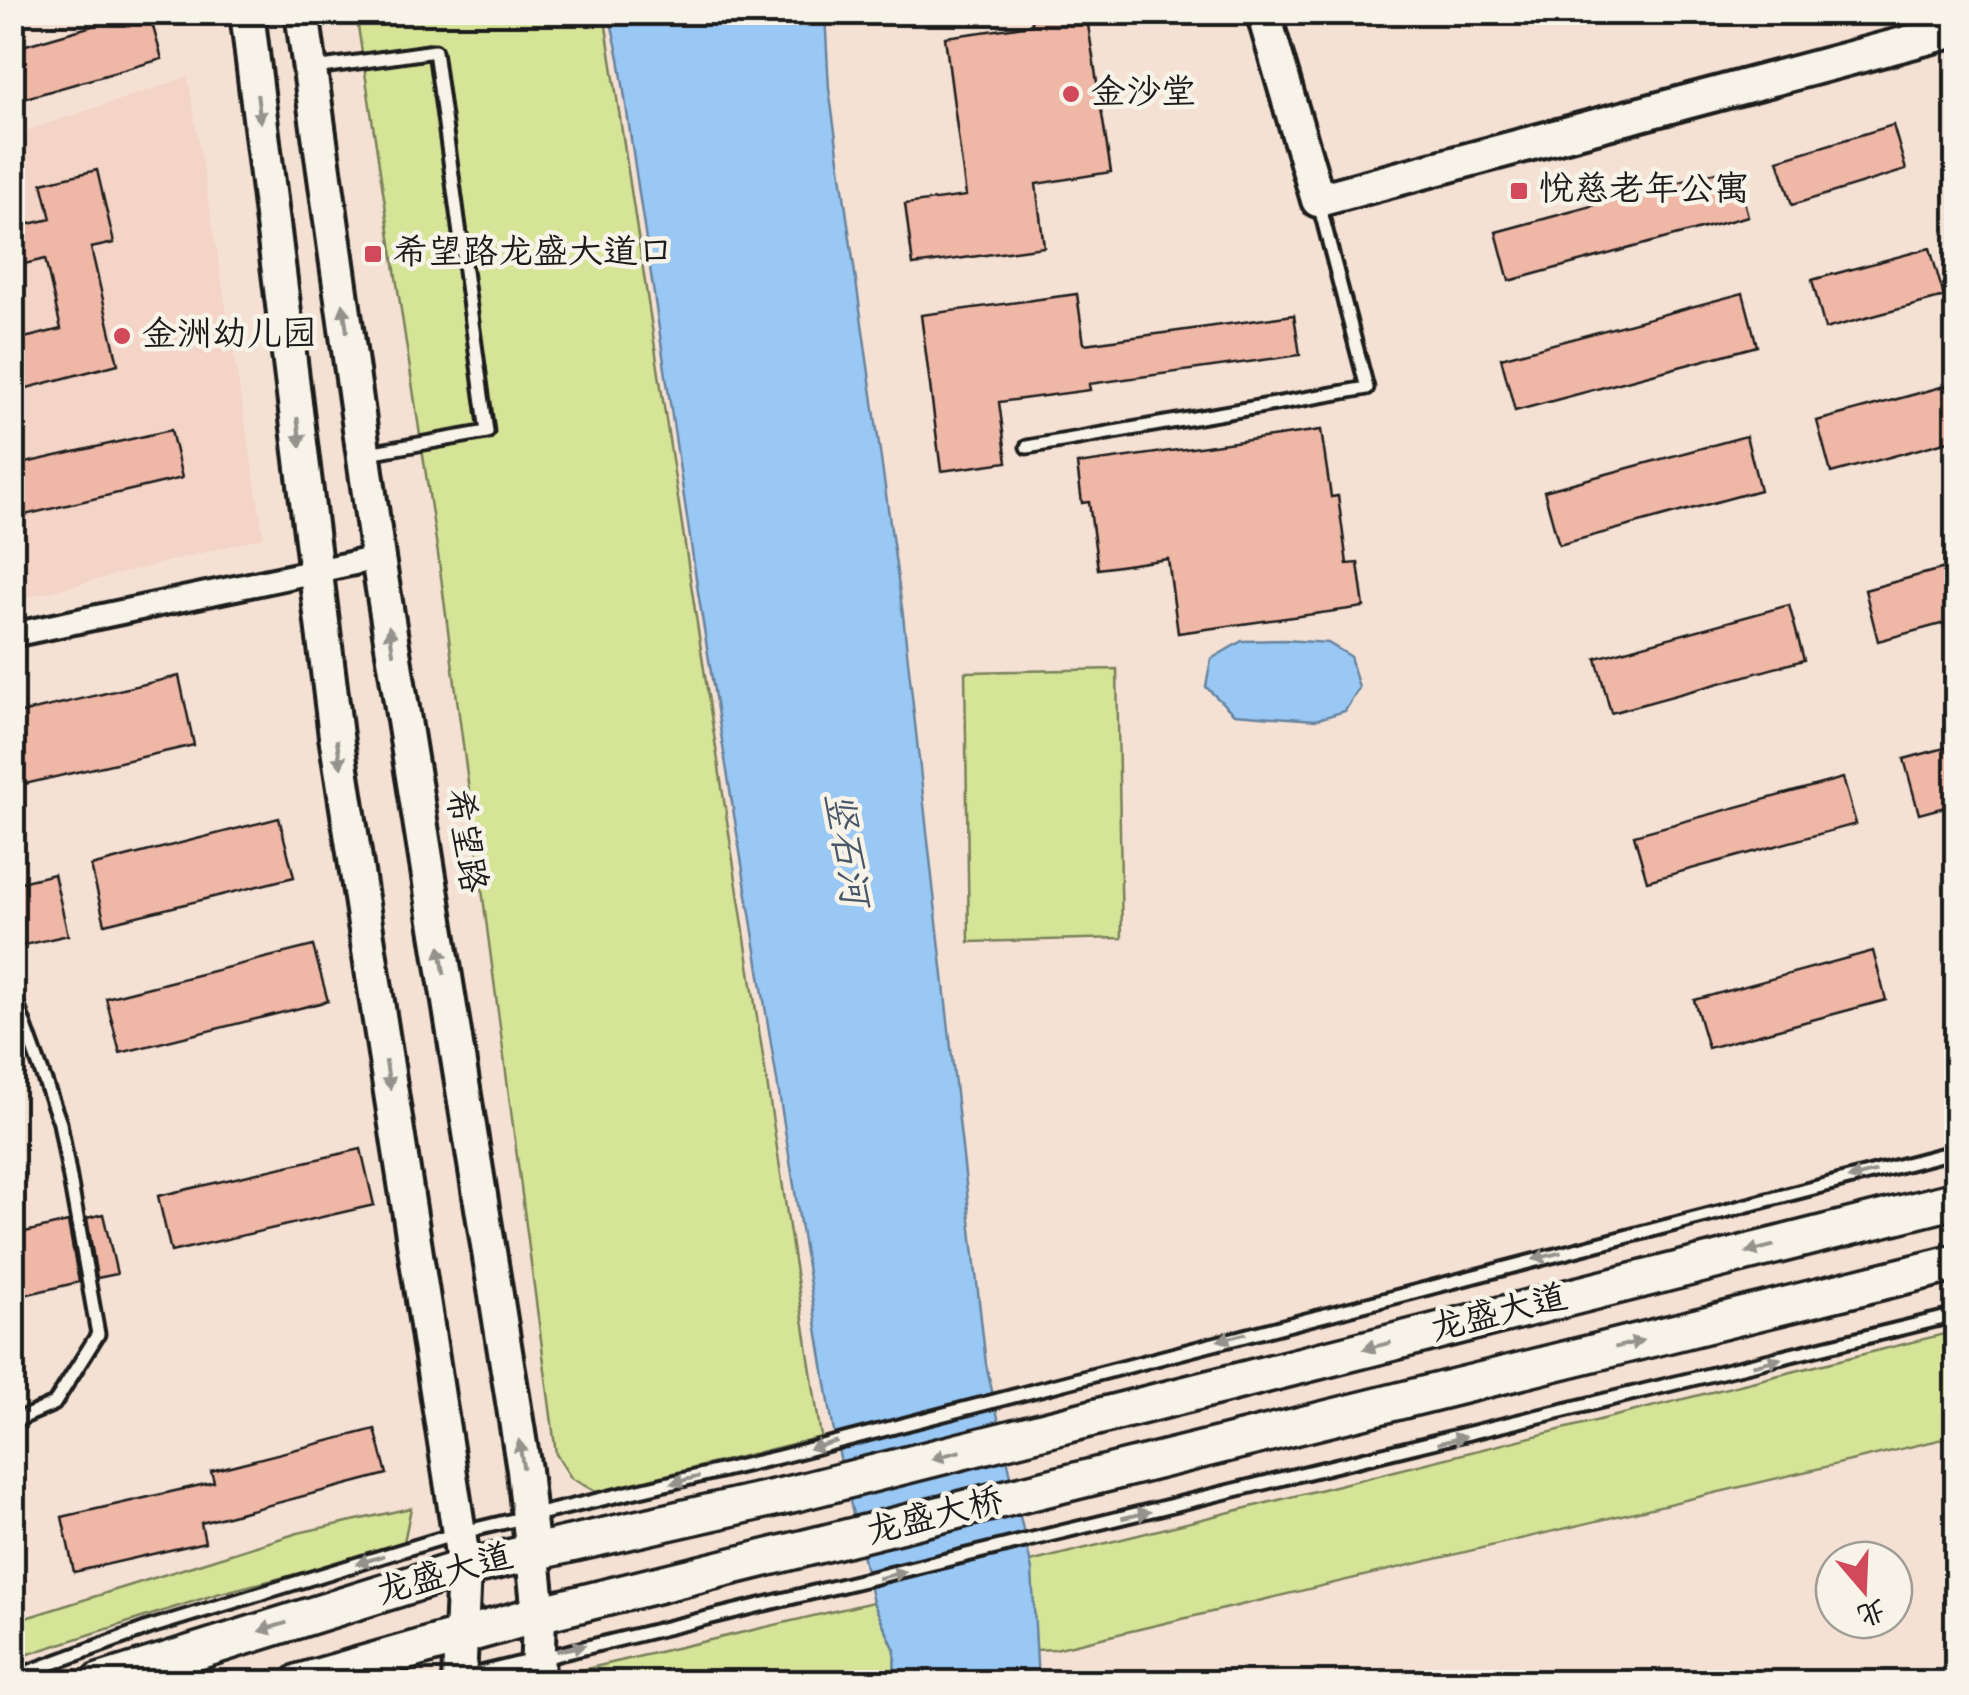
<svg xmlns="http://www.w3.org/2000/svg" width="1969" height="1695" font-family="'Indie Flower','LXGW WenKai TC',sans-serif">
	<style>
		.built { fill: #f3d4c6 }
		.green { fill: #d6e498; stroke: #79805a; stroke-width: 2.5 }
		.water { fill: #99c8f4; stroke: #67839e; stroke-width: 2.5 }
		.building { fill: #efb7a6; stroke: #1c1c1c; stroke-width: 2.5 }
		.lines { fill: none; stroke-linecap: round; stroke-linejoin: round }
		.lane-casing { stroke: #1c1c1c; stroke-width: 19 }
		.street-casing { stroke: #1c1c1c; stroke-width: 30 }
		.secondary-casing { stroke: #1c1c1c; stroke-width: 40 }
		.primary-casing { stroke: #1c1c1c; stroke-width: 42 }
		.lane { stroke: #f7f3e8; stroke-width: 11 }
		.street { stroke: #f7f3e8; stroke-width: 22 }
		.secondary { stroke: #f7f3e8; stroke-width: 32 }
		.primary { stroke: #f7f3e8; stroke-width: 35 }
		.oneway { fill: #94928c }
		.poi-dot { fill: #d1495b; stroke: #f7f3e8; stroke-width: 4 }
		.labels { text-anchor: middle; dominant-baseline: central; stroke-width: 9; stroke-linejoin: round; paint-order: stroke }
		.poi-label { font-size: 35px; fill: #1c1c1c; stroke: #f7f3e8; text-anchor: start }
		.street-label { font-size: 35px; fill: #1c1c1c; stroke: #f7f3e8 }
		.water-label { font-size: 38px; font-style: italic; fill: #485868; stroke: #f7f3e8 }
	</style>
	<rect width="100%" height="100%" fill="#f5e1d4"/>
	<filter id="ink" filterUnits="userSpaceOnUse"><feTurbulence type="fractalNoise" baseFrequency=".01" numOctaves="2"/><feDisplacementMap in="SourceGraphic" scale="20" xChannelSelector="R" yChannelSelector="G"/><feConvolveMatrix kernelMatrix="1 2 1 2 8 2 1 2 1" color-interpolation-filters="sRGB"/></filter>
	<g filter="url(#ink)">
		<polygon class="built" points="188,77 264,537 13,601 13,135"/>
		<g class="green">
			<polygon points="356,13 604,13 821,1437 596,1492 571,1478 556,1454 438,554"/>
			<polygon points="1117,669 1122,938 969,942 965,672"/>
			<polygon points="1956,1331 1956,1436 1055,1649 1036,1650 1030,1562"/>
			<polygon points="411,1508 403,1547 217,1594 13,1659 13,1622 298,1533"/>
			<polygon points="873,1602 895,1650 894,1682 530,1682"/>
		</g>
		<g class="water">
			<polygon points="609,13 825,13 829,89 903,615 986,1364 1032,1570 1038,1682 894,1682 895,1650 873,1602 833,1427 698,592 619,58"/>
			<polygon points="1285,640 1328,643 1350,656 1359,688 1345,711 1315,720 1234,714 1206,687 1211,659 1242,641"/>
		</g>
		<g class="building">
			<polygon points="141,12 149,12 162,59 12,102 12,49"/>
			<polygon points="1054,12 1086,12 1111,172 1036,184 1044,247 913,265 905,204 966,196 945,37 1032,25 1031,16"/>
			<polygon points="1893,125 1906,170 1792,205 1778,160"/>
			<polygon points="1735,167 1748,216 1509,281 1496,232"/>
			<polygon points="97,170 114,243 91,248 118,364 12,392 12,341 61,329 45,259 12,267 12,228 51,219 42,183"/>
			<polygon points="1930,248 1944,297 1825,329 1812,280"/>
			<polygon points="1743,293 1757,346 1515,411 1501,358"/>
			<polygon points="1077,294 1084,344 1294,315 1300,355 1089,384 1090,390 999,402 1007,462 941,471 921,315"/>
			<polygon points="1956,383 1956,439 1831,473 1817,421"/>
			<polygon points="171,430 182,478 12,518 12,466"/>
			<polygon points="1321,430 1331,497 1338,496 1347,564 1358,563 1364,607 1178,633 1168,559 1098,569 1089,502 1082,503 1077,464"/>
			<polygon points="1746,436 1760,490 1559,545 1544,491"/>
			<polygon points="1956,565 1956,620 1878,641 1865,590"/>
			<polygon points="1789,605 1804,660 1611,713 1596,658"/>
			<polygon points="179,676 194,745 12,787 12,715"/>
			<polygon points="1956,745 1956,804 1919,814 1904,759"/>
			<polygon points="1843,778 1856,824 1647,881 1634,835"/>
			<polygon points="279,818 294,877 105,924 91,866"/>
			<polygon points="54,874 68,935 12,948 12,884"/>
			<polygon points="313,946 328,1001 120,1053 106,998"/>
			<polygon points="1873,951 1886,1000 1708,1048 1694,1000"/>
			<polygon points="361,1149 374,1205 171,1252 158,1196"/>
			<polygon points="103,1214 117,1274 97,1278 87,1218"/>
			<polygon points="68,1222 79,1282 12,1298 12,1235"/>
			<polygon points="375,1429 387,1474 201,1523 205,1542 74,1572 62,1517 214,1482 211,1471"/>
		</g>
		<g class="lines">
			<g class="lane-casing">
				<g id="lane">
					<polyline points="315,68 435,51 487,432 368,453"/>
					<polyline points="1027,447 1367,388 1319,204"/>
					<polyline points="12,990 60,1123 98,1334 54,1404 12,1422"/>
					<polyline points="464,1677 1956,1315"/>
					<polyline points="12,1678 151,1627 459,1533 779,1457 1956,1151"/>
				</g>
			</g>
			<g class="street-casing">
				<polyline id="street" points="12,635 378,558"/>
			</g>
			<g class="secondary-casing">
				<g id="secondary">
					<polyline points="247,12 336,736 459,1533 464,1568 459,1682"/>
					<polyline points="302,12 378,558 524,1470 539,1614 537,1682"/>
					<polyline points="1263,12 1318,200 1956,30"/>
				</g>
			</g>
			<g class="primary-casing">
				<g id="primary">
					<polyline points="99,1682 464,1568 796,1493 1956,1200"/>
					<polyline points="300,1682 539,1614 1956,1263"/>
				</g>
			</g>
			<use href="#lane" class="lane"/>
			<use href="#street" class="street"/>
			<use href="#secondary" class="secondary"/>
			<use href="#primary" class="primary"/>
		</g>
		<defs><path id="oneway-solid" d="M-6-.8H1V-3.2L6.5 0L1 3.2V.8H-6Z" transform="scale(2.5)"/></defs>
		<g class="oneway">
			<use href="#oneway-solid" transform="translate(259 109) rotate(83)"/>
			<use href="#oneway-solid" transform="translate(345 318) rotate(-98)"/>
			<use href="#oneway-solid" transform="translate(299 432) rotate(83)"/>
			<use href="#oneway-solid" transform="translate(391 640) rotate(-99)"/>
			<use href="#oneway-solid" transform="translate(339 754) rotate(81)"/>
			<use href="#oneway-solid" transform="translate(442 960) rotate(-99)"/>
			<use href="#oneway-solid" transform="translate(388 1075) rotate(81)"/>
			<use href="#oneway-solid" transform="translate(1862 1175) rotate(166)"/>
			<use href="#oneway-solid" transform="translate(1760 1249) rotate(166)"/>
			<use href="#oneway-solid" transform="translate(1547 1256) rotate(166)"/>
			<use href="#oneway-solid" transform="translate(1232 1337) rotate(166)"/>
			<use href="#oneway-solid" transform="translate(1629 1344) rotate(-14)"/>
			<use href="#oneway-solid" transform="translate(1377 1346) rotate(166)"/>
			<use href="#oneway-solid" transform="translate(1767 1362) rotate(-14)"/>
			<use href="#oneway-solid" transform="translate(1452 1440) rotate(-14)"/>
			<use href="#oneway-solid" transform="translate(823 1445) rotate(165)"/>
			<use href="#oneway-solid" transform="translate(521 1454) rotate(-99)"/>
			<use href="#oneway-solid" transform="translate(946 1455) rotate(165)"/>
			<use href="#oneway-solid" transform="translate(685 1480) rotate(166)"/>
			<use href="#oneway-solid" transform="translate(1136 1515) rotate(-13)"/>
			<use href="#oneway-solid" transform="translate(370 1560) rotate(163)"/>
			<use href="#oneway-solid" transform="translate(892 1575) rotate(-14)"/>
			<use href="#oneway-solid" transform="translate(273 1627) rotate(163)"/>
			<use href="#oneway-solid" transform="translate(571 1648) rotate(-12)"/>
		</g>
	</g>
	<g class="poi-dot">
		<circle cx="1071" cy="94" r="10"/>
		<rect x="1509" y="181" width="20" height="20" rx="5"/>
		<rect x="363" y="244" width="20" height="20" rx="5"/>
		<circle cx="122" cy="336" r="10"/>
	</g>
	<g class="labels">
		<g class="poi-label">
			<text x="1091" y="94">金沙堂</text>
			<text x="1539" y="191">悦慈老年公寓</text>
			<text x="393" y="254">希望路龙盛大道口</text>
			<text x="142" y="336">金洲幼儿园</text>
		</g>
		<g class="street-label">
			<text transform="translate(464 841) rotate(81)">希望路</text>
			<text transform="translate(1499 1315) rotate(-14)">龙盛大道</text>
			<text transform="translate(935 1518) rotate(-14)">龙盛大桥</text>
			<text transform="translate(445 1576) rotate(-16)">龙盛大道</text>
		</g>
		<g class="water-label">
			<text transform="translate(844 849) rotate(81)">竖石河</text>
		</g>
	</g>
	<rect width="1969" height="1695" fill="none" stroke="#f7f3e8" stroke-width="50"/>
	<rect x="25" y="25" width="1919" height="1645" fill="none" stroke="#1c1c1c" stroke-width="4" filter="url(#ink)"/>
	<g transform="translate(1864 1590) rotate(161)"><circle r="48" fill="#f7f3e8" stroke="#9f9d96" stroke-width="2.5"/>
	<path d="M0-8L18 38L0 25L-18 38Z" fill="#d1495b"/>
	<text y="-15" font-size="28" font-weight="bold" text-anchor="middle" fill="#1c1c1c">北</text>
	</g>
</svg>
